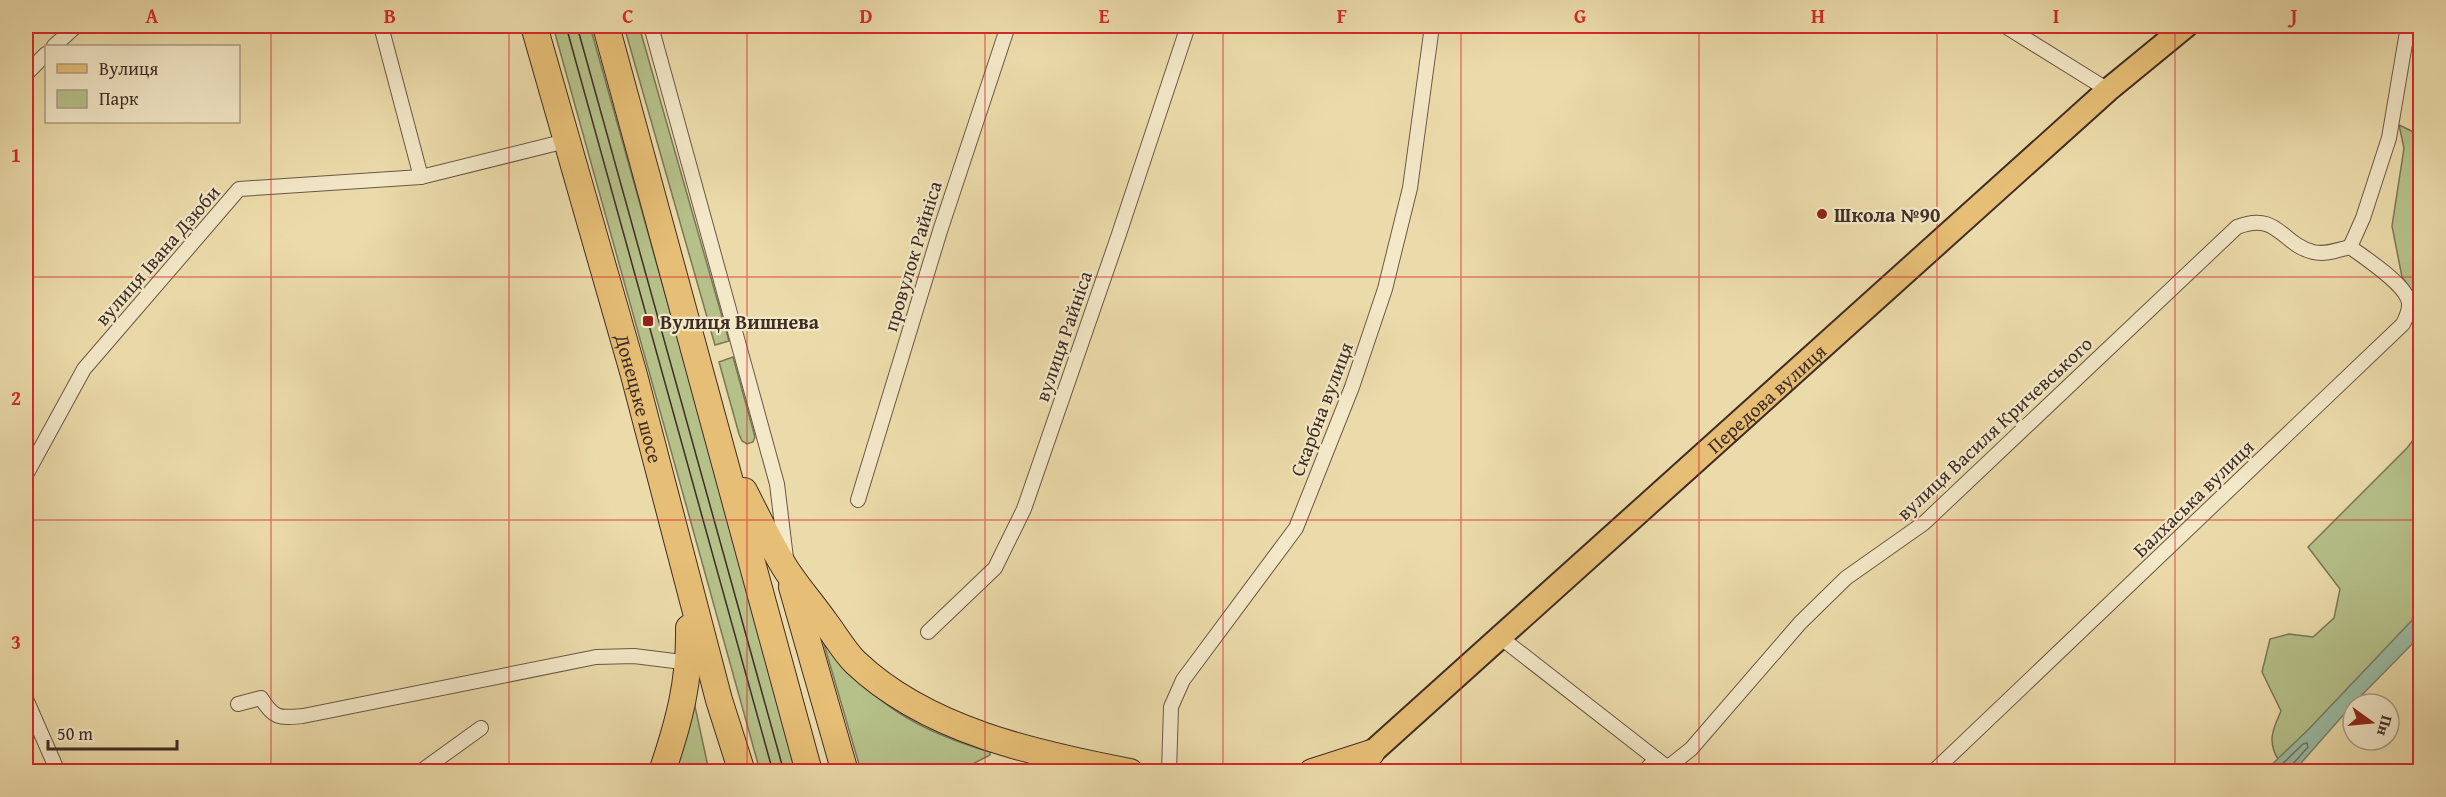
<svg xmlns="http://www.w3.org/2000/svg" width="2446" height="797" font-family="'Gentium Book Plus',serif">
	<style>
		.green { fill: #b6c18a; stroke: #7a7758; stroke-width: 1.5 }
		.water { fill: #9abca3; stroke: #768371; stroke-width: 1.5 }
		.lines { fill: none; stroke-linecap: round; stroke-linejoin: round }
		.shore { stroke: #6c7464; stroke-width: 1.5 }
		.street-casing { stroke: #6a5847; stroke-width: 16 }
		.primary-casing { stroke: #3f2d26; stroke-width: 26 }
		.highway-casing { stroke: #3f2d26; stroke-width: 28 }
		.street { stroke: #f3e8c8; stroke-width: 14 }
		.primary { stroke: #e6be75; stroke-width: 22 }
		.highway { stroke: #e6be75; stroke-width: 26 }
		.tram { stroke: #3f2d26; stroke-width: 1.5 }
		.grid { fill: none; stroke: #d62828; stroke-width: 1.5; stroke-opacity: 0.55 }
		.poi-dot { fill: #8f2418; stroke: #f3e8c8; stroke-width: 2 }
		.labels { text-anchor: middle; dominant-baseline: central; stroke-width: 4.5; stroke-linejoin: round; paint-order: stroke }
		.poi-label { font-size: 20px; font-weight: bold; fill: #3f2d26; stroke: #f3e8c8; text-anchor: start }
		.street-label { font-size: 20px; fill: #3f2d26; stroke: #f3e8c8 }
		.neatline { fill: none; stroke: #d62828; stroke-width: 2 }
		.grid-label { font-size: 20px; text-anchor: middle; font-weight: bold; fill: #d62828 }
	</style>
	<rect width="100%" height="100%" fill="#ecdbaa"/>
	<filter id="stains"><feTurbulence type="fractalNoise" baseFrequency=".00333" numOctaves="4"/><feColorMatrix values="0 0 0 0 .2 0 0 0 0 .09 0 0 0 0 .02 0 0 0 .5 -.17"/></filter>
	<radialGradient id="worn" r=".72"><stop offset=".6" stop-color="#630" stop-opacity="0"/><stop offset="1" stop-color="#630" stop-opacity=".3"/></radialGradient>
	<g class="green">
		<polygon points="553,26 590,26 799,771 760,771"/>
		<polygon points="624,26 639,26 729,341 715,345"/>
		<polygon points="2399,125 2420,135 2420,302 2402,277 2392,226 2404,148"/>
		<polygon points="733,357 755,437 753,442 747,444 742,441 739,434 719,362"/>
		<path d="M 2420,431 L 2420,612 L 2309,729 L 2278,759 C 2267,741 2273,729 2281,711 L 2262,672 L 2270,639 L 2289,634 L 2313,637 L 2334,618 L 2340,589 L 2308,547 L 2407,448 Z"/>
		<path d="M 827,643 C 871,704 919,731 990,752 L 990,755 L 959,771 L 861,771 L 824,644 Z"/>
		<polygon points="694,702 709,771 670,771"/>
	</g>
	<polygon class="water" points="2420,612 2420,636 2353,704 2294,771 2265,771 2309,729"/>
	<g class="lines">
		<polyline class="shore" points="2274,772 2303,744 2307,743 2308,747 2291,766 2290,772"/>
		<g class="street-casing">
			<g id="street">
				<polyline points="381,26 421,177"/>
				<polyline points="651,26 777,484 786,558"/>
				<polyline points="2005,26 2108,90"/>
				<polyline points="54,46 76,26"/>
				<polyline points="26,74 46,54"/>
				<polyline points="2350,247 2363,218 2389,138 2408,26"/>
				<polyline points="26,475 84,369 239,189 421,177 566,141"/>
				<polyline points="858,500 940,231 1008,26"/>
				<polyline points="928,632 995,568 1024,509 1118,237 1188,26"/>
				<polyline points="1500,637 1673,772"/>
				<polyline points="26,699 58,772"/>
				<path d="M 238,704 L 261,698 C 274,719 279,718 303,716 L 596,657 L 634,656 L 690,663"/>
				<path d="M 1667,768 L 1691,749 L 1800,623 L 1846,578 L 1924,523 L 2237,227 C 2278,211 2281,244 2313,252 C 2325,255 2338,250 2350,247"/>
				<polyline points="420,772 481,728"/>
				<polyline points="1169,772 1171,707 1183,680 1296,528 1352,387 1385,289 1410,188 1432,26"/>
				<polyline points="1644,772 1656,759"/>
				<path d="M 1933,772 L 2403,324 C 2407,316 2412,305 2407,297 C 2400,281 2364,257 2350,247"/>
			</g>
		</g>
		<g class="primary-casing">
			<g id="primary">
				<path id="s1" d="M 1358,765 L 2108,90 L 2186,26"/>
			</g>
		</g>
		<g class="highway-casing">
			<g id="highway">
				<path id="s2" d="M 534,26 L 634,375 L 719,700 L 742,772"/>
				<polyline points="606,26 809,772"/>
				<path d="M 744,491 C 758,518 771,546 787,571 C 799,589 813,605 825,622 C 835,635 844,651 855,662 C 926,730 1036,754 1130,772"/>
				<polyline points="792,587 845,772"/>
				<path d="M 662,772 C 679,722 690,681 689,628"/>
				<polyline points="1312,772 1371,753"/>
			</g>
		</g>
		<use href="#street" class="street"/>
		<use href="#primary" class="primary"/>
		<use href="#highway" class="highway"/>
		<g class="tram">
			<polyline points="566,26 773,772"/>
			<polyline points="577,26 784,772"/>
		</g>
	</g>
	<path class="grid" d="M 271,26 L 271,772M 509,26 L 509,772M 747,26 L 747,772M 985,26 L 985,772M 1223,26 L 1223,772M 1461,26 L 1461,772M 1699,26 L 1699,772M 1937,26 L 1937,772M 2175,26 L 2175,772M 26,277 L 2420,277M 26,520 L 2420,520"/>
	<g class="poi-dot">
		<circle cx="1822" cy="214" r="6"/>
		<rect x="642" y="315" width="12" height="12" rx="3"/>
	</g>
	<g class="labels">
		<g class="poi-label">
			<text x="1834" y="214">Школа №90</text>
			<text x="660" y="321">Вулиця Вишнева</text>
		</g>
		<g class="street-label">
			<text transform="translate(157 255) rotate(-49)">вулиця Івана Дзюби</text>
			<text transform="translate(912 256) rotate(-73)">провулок Райніса</text>
			<text transform="translate(1063 336) rotate(-71)">вулиця Райніса</text>
			<text stroke="none"><textPath href="#s1" startOffset="549">Передова вулиця</textPath></text>
			<text stroke="none"><textPath href="#s2" startOffset="387">Донецьке шосе</textPath></text>
			<text transform="translate(1321 409) rotate(-69)">Скарбна вулиця</text>
			<text transform="translate(1994 428) rotate(-43)">вулиця Василя Кричевського</text>
			<text transform="translate(2193 498) rotate(-44)">Балхаська вулиця</text>
		</g>
	</g>
	<rect width="2446" height="797" fill="none" stroke="#ecdbaa" stroke-width="66"/>
	<rect x="45" y="45" width="195" height="78" fill="#f3e8c8" stroke="#ab9d87" stroke-width="1.5"/>
	<rect x="57" y="64" width="30" height="9" fill="#e6be75" stroke="#ab9d87" stroke-width="1.5"/>
	<text x="99" y="75" font-size="18" fill="#3f2d26">Вулиця</text>
	<rect x="57" y="90" width="30" height="18" fill="#b6c18a" stroke="#ab9d87" stroke-width="1.5"/>
	<text x="99" y="105" font-size="18" fill="#3f2d26">Парк</text>
	<g transform="translate(2371 722) rotate(105)"><circle r="28" fill="#f3e8c8" stroke="#ab9d87" stroke-width="1.5"/>
	<path d="M0-4.5L10 22L0 15L-10 22Z" fill="#8f2418"/>
	<text y="-9" font-size="16" font-weight="bold" text-anchor="middle" fill="#3f2d26">Пн</text>
	</g>
	<path d="M48 740v9h129v-9" fill="none" stroke="#3f2d26" stroke-width="3"/>
	<text x="57" y="740" font-size="18" fill="#3f2d26" stroke="#f3e8c8" stroke-width="4.5" paint-order="stroke">50 m</text>
	<rect x="33" y="33" width="2380" height="731" class="neatline"/>
	<g class="grid-label">
		<text x="152" y="23">A</text>
		<text x="390" y="23">B</text>
		<text x="628" y="23">C</text>
		<text x="866" y="23">D</text>
		<text x="1104" y="23">E</text>
		<text x="1342" y="23">F</text>
		<text x="1580" y="23">G</text>
		<text x="1818" y="23">H</text>
		<text x="2056" y="23">I</text>
		<text x="2294" y="23">J</text>
		<text x="16" y="162">1</text>
		<text x="16" y="405">2</text>
		<text x="16" y="649">3</text>
	</g>
	<rect width="100%" height="100%" filter="url(#stains)"/>
	<rect width="100%" height="100%" fill="url(#worn)"/>
</svg>
